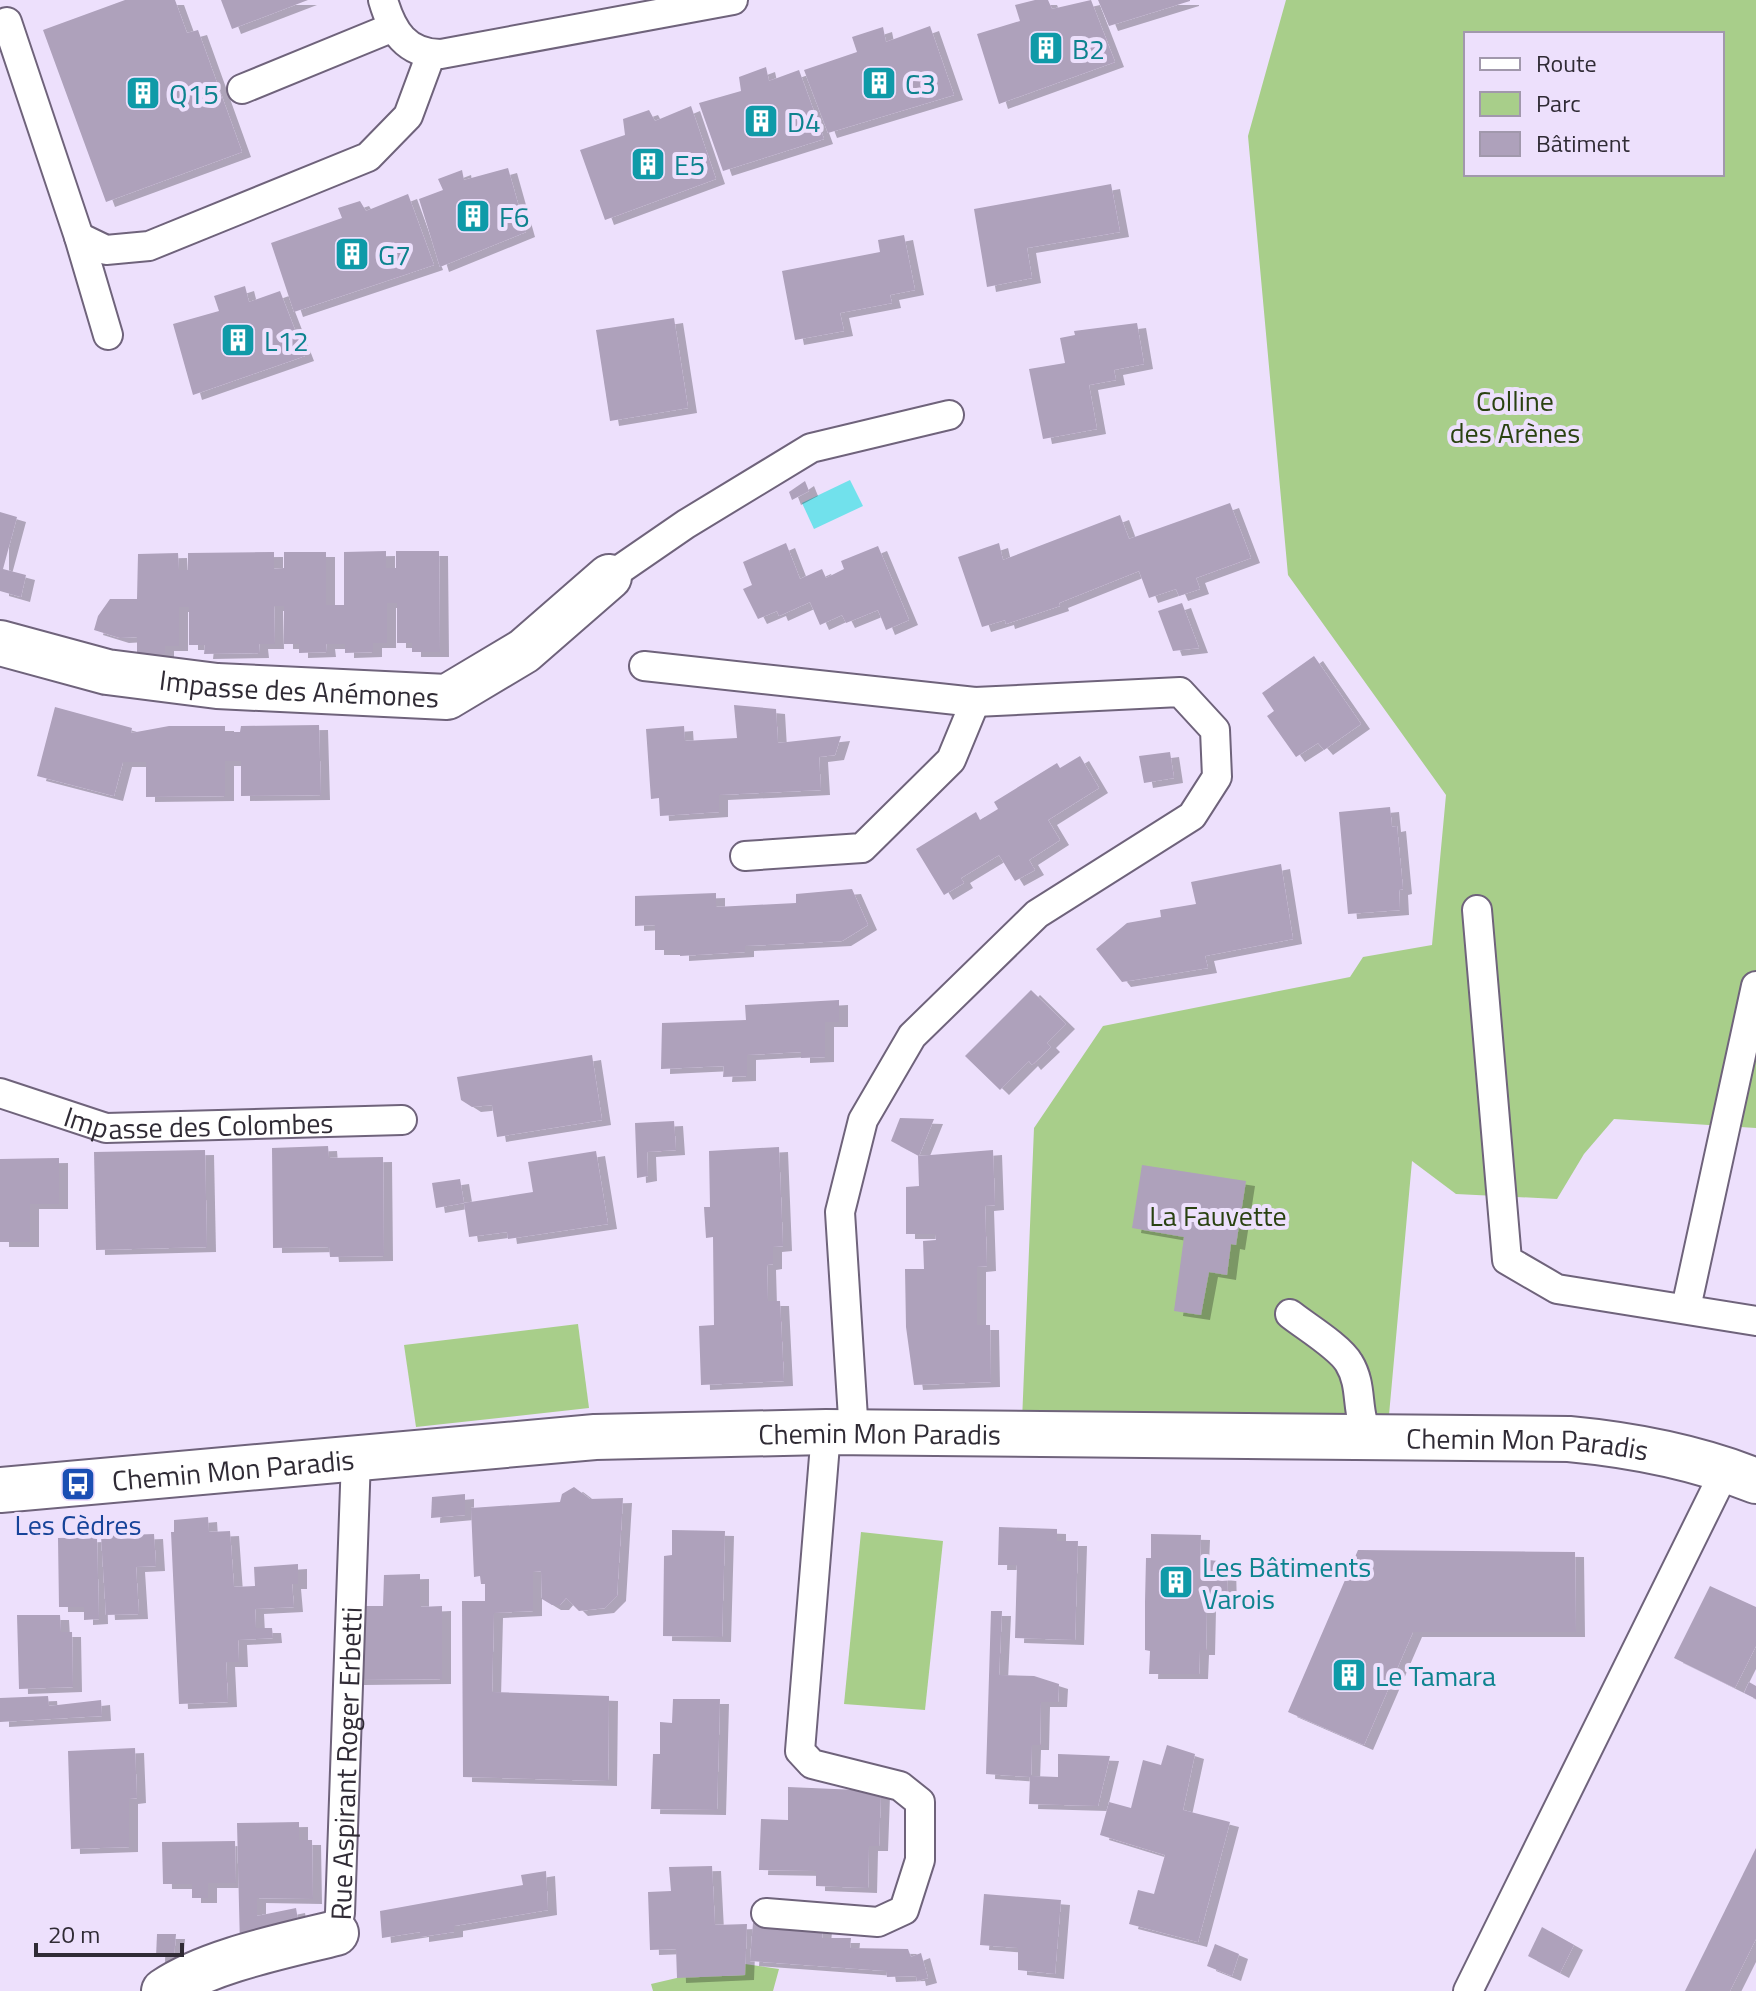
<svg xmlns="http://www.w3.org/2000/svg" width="1756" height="1991" font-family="'Titillium Web',sans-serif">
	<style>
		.green { fill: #a8ce8a; fill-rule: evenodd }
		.water { fill: #71e1ec }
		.building { fill: #aea1bb; filter: url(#shadow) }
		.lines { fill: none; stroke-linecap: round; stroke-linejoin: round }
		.service-casing { stroke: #6f637b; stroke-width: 32 }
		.minor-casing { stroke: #6f637b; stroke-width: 48 }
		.tertiary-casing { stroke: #6f637b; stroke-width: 48 }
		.service { stroke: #fff; stroke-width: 28 }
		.minor { stroke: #fff; stroke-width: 44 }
		.tertiary { stroke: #fff; stroke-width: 44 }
		.labels { text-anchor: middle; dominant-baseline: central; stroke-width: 8; stroke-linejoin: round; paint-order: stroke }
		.culture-label { font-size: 28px; fill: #0d838f; stroke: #ede0fc; text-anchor: start }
		.park-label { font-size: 28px; fill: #2a4211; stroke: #ede0fc }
		.street-label { font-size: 28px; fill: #302b35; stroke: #ede0fc }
		.transit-label { font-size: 28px; fill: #164399; stroke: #ede0fc }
	</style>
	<defs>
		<filter id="shadow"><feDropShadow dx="9" dy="5" stdDeviation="0" flood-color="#0004"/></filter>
	</defs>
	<rect width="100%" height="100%" fill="#ede0fc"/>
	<g class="green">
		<path d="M 1286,0 L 1756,0 L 1756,1128 L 1614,1119 L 1584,1154 L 1557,1199 L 1456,1194 L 1412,1161 L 1388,1426 L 1022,1421 L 1034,1128 L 1103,1026 L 1350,977 L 1363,957 L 1432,945 L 1446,795 L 1288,575 L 1248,136 ZM 1466,34 L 1722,34 L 1722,174 L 1466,174 Z"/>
		<polygon points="578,1324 589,1408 416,1427 404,1345"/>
		<polygon points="861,1532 943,1541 925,1710 844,1704"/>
		<polygon points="745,1964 779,1969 773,1991 653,1991 651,1984 681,1977 744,1975"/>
	</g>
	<polygon class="water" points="850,480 863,506 814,529 802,503"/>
	<g class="building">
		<polygon points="125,0 175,0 187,33 198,30 242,152 106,202 43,30"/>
		<polygon points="221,0 308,0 232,29"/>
		<polygon points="1035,0 1048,0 1052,9 1091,0 1115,62 999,104 977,34 1020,21 1015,5"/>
		<polygon points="1098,0 1190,0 1190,1 1109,26"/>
		<polygon points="930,26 954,95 828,133 804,70 857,52 852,37 883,27 886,42"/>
		<polygon points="766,67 769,81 799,70 824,139 723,171 699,103 741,91 739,77"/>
		<polygon points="691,106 716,179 605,220 580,150 625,135 623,119 649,110 655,121"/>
		<polygon points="508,168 526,232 440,267 419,199 443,190 438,179 462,170 464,180"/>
		<polygon points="1111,184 1120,232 1027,248 1032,278 987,287 974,209"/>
		<polygon points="408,194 434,265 294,312 271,243 342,218 338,208 360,201 366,211"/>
		<polygon points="904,235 915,290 890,295 892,303 840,313 844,331 795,340 782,271 880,252 878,240"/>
		<polygon points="245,286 249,302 280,291 305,356 193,395 173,324 219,311 214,296"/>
		<polygon points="674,318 688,408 610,421 596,330"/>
		<polygon points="1137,323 1144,364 1114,370 1116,380 1089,385 1097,429 1043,439 1029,369 1065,363 1060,338 1075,335 1074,331"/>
		<polygon points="805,481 809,491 792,500 789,492"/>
		<polygon points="1230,503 1251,558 1196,578 1200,589 1179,596 1176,589 1149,598 1139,571 1059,603 1060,606 1006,624 1005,620 982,627 958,557 999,543 1003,560 1120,515 1129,539"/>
		<polygon points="0,512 17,517 3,569 26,575 21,597 0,591"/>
		<polygon points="786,543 800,579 822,569 826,578 844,569 841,561 878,546 909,620 886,630 878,610 846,623 842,615 820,625 810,602 779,616 777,611 758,619 743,589 752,585 743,562"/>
		<polygon points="386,551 386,568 396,568 396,551 439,551 440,652 412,652 412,643 397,643 397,603 387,603 387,643 373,643 373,652 345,653 345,644 326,644 327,652 299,653 299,644 284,644 284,606 274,606 275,644 259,644 260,653 204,654 205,645 189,645 189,607 179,607 179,646 165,646 165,654 137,654 137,637 120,638 94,630 98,616 110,599 137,599 138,554 178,553 179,570 188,570 188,553 274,552 274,569 284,568 284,552 326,552 326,605 344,605 344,552"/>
		<polygon points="1182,603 1199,648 1173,651 1158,611"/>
		<polygon points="1314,656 1361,724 1324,750 1318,743 1296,757 1267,716 1274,711 1262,693"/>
		<polygon points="734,705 776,709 778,743 841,736 835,755 819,757 821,790 719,795 719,812 660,816 659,798 651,799 646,729 684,726 685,741 737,738"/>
		<polygon points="55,707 132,728 131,733 169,726 225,726 225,732 240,732 241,726 319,725 321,795 241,796 241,761 225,761 225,796 146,797 146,762 123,762 114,796 37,776"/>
		<polygon points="1170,752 1174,778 1144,783 1139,756"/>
		<polygon points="1080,756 1099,788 1048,820 1060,840 1029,860 1035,870 1015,881 999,855 961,878 964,883 944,895 916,849 976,812 980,820 998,809 994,802 1057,763 1060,768"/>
		<polygon points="1390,807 1392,827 1397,826 1403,889 1399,890 1400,910 1348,914 1339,812"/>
		<polygon points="1281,864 1293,939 1205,956 1208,968 1122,982 1096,949 1127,923 1161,917 1160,910 1196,904 1191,882"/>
		<polygon points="852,889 868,925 842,941 745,946 745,952 680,956 680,950 655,950 655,925 635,926 635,896 716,893 716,907 796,903 796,894"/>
		<polygon points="1031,990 1066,1024 1047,1043 1051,1047 1032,1065 1029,1061 1000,1090 965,1056"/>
		<polygon points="839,1000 839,1022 825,1022 825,1057 801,1058 801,1052 747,1055 747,1076 723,1077 724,1066 661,1069 662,1023 746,1020 745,1005"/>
		<polygon points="592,1055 602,1120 497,1137 492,1105 472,1107 461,1100 457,1077"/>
		<polygon points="900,1118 934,1119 919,1156 891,1141"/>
		<polygon points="674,1121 676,1150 647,1152 648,1176 637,1178 635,1123"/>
		<polygon points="328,1146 329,1158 383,1157 384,1256 330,1257 329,1247 273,1248 272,1148"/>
		<polygon points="779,1147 783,1246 773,1247 773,1264 767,1265 768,1301 780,1301 784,1381 701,1385 699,1326 714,1325 713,1237 706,1238 704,1207 710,1207 709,1151"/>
		<polygon points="205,1150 207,1247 96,1250 94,1152"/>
		<polygon points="993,1150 995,1205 985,1206 987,1266 977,1267 977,1325 990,1325 991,1382 914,1385 906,1327 905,1269 924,1269 923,1241 936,1240 935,1234 906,1234 906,1187 919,1186 918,1156"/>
		<polygon points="596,1151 608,1224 508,1239 507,1232 469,1237 464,1203 533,1192 528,1162"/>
		<polygon points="59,1158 59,1204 30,1204 30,1242 0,1242 0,1159"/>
		<polygon points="1142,1165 1246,1181 1236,1245 1231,1244 1227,1275 1209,1272 1201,1315 1174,1311 1184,1237 1132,1228"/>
		<polygon points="460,1179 464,1203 436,1208 432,1183"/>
		<polygon points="574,1487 590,1499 623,1498 617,1596 605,1608 579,1611 566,1598 560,1605 552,1605 542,1599 541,1571 533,1572 533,1611 494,1613 492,1692 609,1696 608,1781 463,1777 462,1601 485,1601 485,1584 481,1584 480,1576 474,1577 471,1508 560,1502 562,1494"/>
		<polygon points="465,1494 465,1515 431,1518 432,1497"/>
		<polygon points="208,1517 209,1532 230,1531 234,1587 255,1586 254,1567 298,1564 298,1584 292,1584 294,1607 255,1609 256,1628 272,1628 273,1638 238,1640 239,1662 226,1662 228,1702 179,1704 171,1532 174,1532 174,1520"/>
		<polygon points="999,1527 1057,1529 1057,1541 1078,1541 1075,1640 1015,1638 1017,1565 998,1565"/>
		<polygon points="672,1530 725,1531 722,1637 663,1636 664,1556 672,1555"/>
		<polygon points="154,1534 156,1566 136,1567 139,1614 106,1615 101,1536"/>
		<polygon points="1151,1534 1201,1535 1200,1559 1227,1562 1228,1605 1207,1605 1206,1650 1200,1650 1199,1674 1149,1674 1150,1651 1145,1650 1145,1602 1146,1558 1151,1558"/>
		<polygon points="97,1537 99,1619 84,1620 84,1607 59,1607 58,1538"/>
		<polygon points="1358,1550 1575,1552 1576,1632 1413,1632 1364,1745 1288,1712"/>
		<polygon points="420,1574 420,1607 442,1606 442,1679 355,1680 356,1629 364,1627 364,1606 383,1606 384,1575"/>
		<polygon points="1710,1586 1756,1607 1756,1646 1735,1688 1674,1658"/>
		<polygon points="991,1611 1002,1611 999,1675 1034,1676 1059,1684 1058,1702 1041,1702 1040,1745 1032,1745 1031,1776 1058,1777 1058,1754 1110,1756 1098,1806 1029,1804 1030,1777 986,1774"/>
		<polygon points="17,1615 60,1615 61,1632 72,1632 73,1687 19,1689"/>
		<polygon points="1749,1682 1756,1686 1756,1699 1744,1693"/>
		<polygon points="48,1696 49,1706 101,1700 102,1716 0,1722 0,1698"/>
		<polygon points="673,1699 720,1699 717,1810 651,1809 653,1754 660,1754 660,1722 672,1723"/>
		<polygon points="1167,1745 1195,1754 1183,1810 1230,1822 1198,1942 1129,1924 1138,1890 1154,1894 1165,1855 1100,1835 1109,1802 1131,1808 1143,1760 1161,1765"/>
		<polygon points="135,1748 137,1798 129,1799 129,1847 71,1849 68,1751"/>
		<polygon points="788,1787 881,1791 879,1846 869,1846 868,1888 816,1886 816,1871 759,1870 761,1819 788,1820"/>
		<polygon points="299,1822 299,1840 312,1840 313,1899 257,1898 257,1916 296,1908 299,1926 240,1946 237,1823"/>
		<polygon points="235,1841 236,1883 208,1883 208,1898 192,1898 192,1884 163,1884 162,1842"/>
		<polygon points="1756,1848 1756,1939 1730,1991 1685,1991"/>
		<polygon points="712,1866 715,1925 747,1924 745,1975 677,1978 676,1949 650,1950 648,1892 671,1891 669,1867"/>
		<polygon points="546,1871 548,1910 454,1926 454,1932 420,1937 420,1932 382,1938 380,1911 523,1885 521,1875"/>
		<polygon points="984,1894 1061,1900 1055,1974 1018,1970 1018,1948 980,1945"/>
		<polygon points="753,1923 823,1927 822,1938 851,1938 850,1948 908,1949 911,1957 921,1953 928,1978 917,1981 916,1976 887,1977 886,1971 750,1961"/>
		<polygon points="1542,1927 1574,1945 1560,1973 1528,1956"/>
		<polygon points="157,1934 176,1934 174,1957 156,1957"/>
		<polygon points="1215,1944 1239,1954 1232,1976 1207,1966"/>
	</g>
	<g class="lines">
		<g class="service-casing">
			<g id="service">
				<path d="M 383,0 C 392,31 406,54 441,54 L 733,0"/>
				<polyline points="7,22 79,237 108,335"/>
				<polyline points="242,89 391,28"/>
				<polyline points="79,237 106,250 149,246 368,157 408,116 431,54"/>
				<polyline points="609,577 686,524 811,448 949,415"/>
				<polyline points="644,666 975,702 1180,692 1215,730 1217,777 1192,816 1037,914 912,1036 863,1120 840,1212 854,1434"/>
				<polyline points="745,856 862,848 951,760 975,702"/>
				<polyline points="1477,910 1507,1260 1557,1289 1756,1321"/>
				<path id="s1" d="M 0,1093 L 106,1128 L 402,1120"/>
				<polyline points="1686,1308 1756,986"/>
				<path d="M 1290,1314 C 1305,1326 1340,1347 1349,1363 C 1365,1389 1353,1416 1372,1439"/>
				<polyline points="766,1913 878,1922 904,1910 920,1860 920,1802 900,1786 812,1764 800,1751 826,1432"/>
				<path id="s2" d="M 336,1933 L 340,1913 L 356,1458"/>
				<polyline points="1468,1991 1726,1469"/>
			</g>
		</g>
		<g class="minor-casing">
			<g id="minor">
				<path id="s3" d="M 0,643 L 107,672 L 217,686 L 447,697 L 524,651 L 609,577"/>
				<path d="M 164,1991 C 208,1961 284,1946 336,1933"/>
			</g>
		</g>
		<g class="tertiary-casing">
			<g id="tertiary">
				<path id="s4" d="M 0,1490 L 595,1437 L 826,1432 L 1569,1439 C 1633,1445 1696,1457 1756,1481"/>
			</g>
		</g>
		<use href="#service" class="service"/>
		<use href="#minor" class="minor"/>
		<use href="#tertiary" class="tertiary"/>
	</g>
	<defs>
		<g id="building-square" transform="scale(1.8)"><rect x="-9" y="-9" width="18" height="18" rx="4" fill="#0f9aa8" stroke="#ede0fc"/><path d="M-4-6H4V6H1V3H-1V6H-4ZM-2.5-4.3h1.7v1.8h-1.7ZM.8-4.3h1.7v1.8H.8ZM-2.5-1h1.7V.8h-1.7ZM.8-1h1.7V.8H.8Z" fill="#fff"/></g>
		<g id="bus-square" transform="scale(1.8)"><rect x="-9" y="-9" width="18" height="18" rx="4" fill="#1a4fb4" stroke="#ede0fc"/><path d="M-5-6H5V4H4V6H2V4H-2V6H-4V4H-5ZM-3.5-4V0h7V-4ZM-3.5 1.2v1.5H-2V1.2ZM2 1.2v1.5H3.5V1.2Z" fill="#fff"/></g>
	</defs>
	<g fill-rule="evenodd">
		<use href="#building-square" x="1046" y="48"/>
		<use href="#building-square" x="879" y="83"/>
		<use href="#building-square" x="143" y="93"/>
		<use href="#building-square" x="761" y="121"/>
		<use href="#building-square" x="648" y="164"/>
		<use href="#building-square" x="473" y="216"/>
		<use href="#building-square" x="352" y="254"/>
		<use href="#building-square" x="238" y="340"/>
		<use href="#bus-square" x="78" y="1484"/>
		<use href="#building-square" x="1176" y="1582"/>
		<use href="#building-square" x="1349" y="1675"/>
	</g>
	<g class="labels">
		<g class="culture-label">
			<text x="1072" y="48">B2</text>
			<text x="905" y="83">C3</text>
			<text x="169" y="93">Q15</text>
			<text x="787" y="121">D4</text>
			<text x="674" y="164">E5</text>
			<text x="499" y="216">F6</text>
			<text x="378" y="254">G7</text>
			<text x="264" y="340">L12</text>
			<text x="1202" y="1566">Les Bâtiments<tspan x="1202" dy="32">Varois</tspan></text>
			<text x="1375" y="1675">Le Tamara</text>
		</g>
		<g class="park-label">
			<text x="1515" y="400">Colline<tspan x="1515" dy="32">des Arènes</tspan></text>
			<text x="1218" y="1215">La Fauvette</text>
		</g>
		<g class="street-label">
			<text stroke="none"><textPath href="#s3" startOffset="304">Impasse des Anémones</textPath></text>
			<text stroke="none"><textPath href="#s1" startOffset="204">Impasse des Colombes</textPath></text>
			<text stroke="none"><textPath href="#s4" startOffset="882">Chemin Mon Paradis</textPath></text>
			<text stroke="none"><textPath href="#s4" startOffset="1530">Chemin Mon Paradis</textPath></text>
			<text stroke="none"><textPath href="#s4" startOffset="234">Chemin Mon Paradis</textPath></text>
			<text stroke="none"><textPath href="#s2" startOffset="170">Rue Aspirant Roger Erbetti</textPath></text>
		</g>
		<g class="transit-label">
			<text x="78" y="1524">Les Cèdres</text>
		</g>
	</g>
	<rect x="1464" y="32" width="260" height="144" fill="#ede0fc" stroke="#a198ac" stroke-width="2"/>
	<rect x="1480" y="58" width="40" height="12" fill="#ffffff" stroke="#a198ac" stroke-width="2"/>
	<text x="1536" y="72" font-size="24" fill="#302b35">Route</text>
	<rect x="1480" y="92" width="40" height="24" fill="#a8ce8a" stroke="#a198ac" stroke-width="2"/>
	<text x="1536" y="112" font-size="24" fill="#302b35">Parc</text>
	<rect x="1480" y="132" width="40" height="24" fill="#aea1bb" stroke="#a198ac" stroke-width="2"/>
	<text x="1536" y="152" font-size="24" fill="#302b35">Bâtiment</text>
	<path d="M36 1943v12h146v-12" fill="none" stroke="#302b35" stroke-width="4"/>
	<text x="48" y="1943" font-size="24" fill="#302b35" stroke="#ede0fc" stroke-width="6" paint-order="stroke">20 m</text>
</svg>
